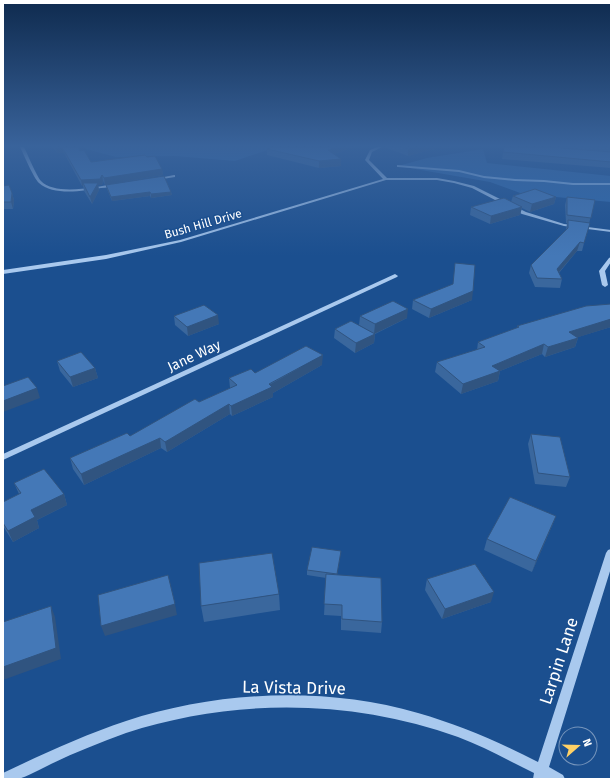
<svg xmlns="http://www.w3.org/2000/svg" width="614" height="782" font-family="'Fira Sans',sans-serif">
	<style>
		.green { fill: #2e69ad }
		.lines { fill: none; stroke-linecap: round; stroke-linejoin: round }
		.stream { fill: #9cc4f0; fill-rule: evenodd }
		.minor { fill: #a9c9ee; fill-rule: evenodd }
		.wall { fill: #3a679d }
		.shaded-wall { fill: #305480 }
		.building { fill: #4478b7; stroke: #305480 }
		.labels { text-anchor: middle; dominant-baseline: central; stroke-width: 3; stroke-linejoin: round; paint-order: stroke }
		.far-street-label { font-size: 12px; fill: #fff; stroke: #1b4f8f }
		.street-label { font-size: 14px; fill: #fff; stroke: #1b4f8f }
		.near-street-label { font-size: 17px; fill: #fff; stroke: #1b4f8f }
	</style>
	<rect width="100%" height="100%" fill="#1b4f8f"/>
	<g class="green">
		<polygon points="85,147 276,147 235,161 175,156 116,157 86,149"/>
		<polygon points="483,149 487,163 611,176 611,202 523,194 490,182 398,166 427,158"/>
	</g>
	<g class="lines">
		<polygon class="stream" points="397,165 459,170 484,176 515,179 544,180 573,183 611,183 611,185 573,185 544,182 515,181 484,178 459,172 398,167 397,167"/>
		<g class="minor">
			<path d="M 20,147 L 24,147 C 28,155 36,175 41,181 C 55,196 96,187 114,184 L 116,185 C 112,187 106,188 101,188 C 83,191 53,196 39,183 C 33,177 24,155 20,147 Z"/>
			<polygon points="377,147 382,147 372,152 369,160 387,178 437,178 454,181 474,186 526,212 564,224 611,230 611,232 564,226 522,214 472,188 454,183 437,180 386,180 181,242 106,259 3,274 3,270 106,255 180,240 383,179 365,160 370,150"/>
			<polygon points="174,175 175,175 175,177 156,180 154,179"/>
			<polygon points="611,257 611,262 605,271 608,285 605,287 602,285 599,271 609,258"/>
			<polygon points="395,274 398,276 397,277 3,460 3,454"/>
			<path d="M 611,549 L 611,568 L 549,767 L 563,775 L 565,779 L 533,779 L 534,773 C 509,761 485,747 458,737 C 351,699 234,698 126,733 C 101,742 76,752 51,764 C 43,768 26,777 18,779 C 14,780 8,779 3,779 L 3,773 C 43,754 84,735 126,721 C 218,691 324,686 418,713 C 460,725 499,742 538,762 L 606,553 L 608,550 Z"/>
		</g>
	</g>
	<g class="wall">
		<polygon points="53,147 78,147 91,162 162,169 163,175 105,185 103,181 102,185 98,185 99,190 92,204 84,191 83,186 82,186 64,153 57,153"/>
		<polygon points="273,147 354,147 334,154 341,166 319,168 267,155 267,149"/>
		<polygon points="384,147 451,147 430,150 408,156"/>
		<polygon points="504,147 611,147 611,168 502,159"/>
		<polygon points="3,185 12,193 14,200 13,209 3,209"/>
		<polygon points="106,185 171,192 172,195 151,198 150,196 112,201 107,189"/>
		<polygon points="513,196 556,197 554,204 530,212 522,208 520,215 490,224 470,215 471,207 511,202"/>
		<polygon points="567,197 595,200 582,251 577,251 559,273 562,279 560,288 535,287 529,273 531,265 566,230 567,223 566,223 565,205"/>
		<polygon points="413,300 472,300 429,318 412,309"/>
		<polygon points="611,304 611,327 578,337 578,338 575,347 545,357 542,354 500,371 498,381 461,394 435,372 437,362 477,350 478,342 517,328 517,326"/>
		<polygon points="174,316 219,324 188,336 175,325"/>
		<polygon points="360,316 407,318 375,334 374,343 355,353 334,338 335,329 371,332 359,325"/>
		<polygon points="57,361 95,368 98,378 73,387 60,371"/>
		<polygon points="322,365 273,393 273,397 232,416 230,414 167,452 161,448 84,485 73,469 70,458 130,436 199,402 230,388 229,378 255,373"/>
		<polygon points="531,434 570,477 566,487 535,484 528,444"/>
		<polygon points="14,483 64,494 67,505 37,520 39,528 13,542 3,526 3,502 19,494"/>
		<polygon points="556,516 552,526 532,572 484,550 487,539"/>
		<polygon points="340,557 337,575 382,622 381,633 341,630 341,616 324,615 326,578 307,575 307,570"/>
		<polygon points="427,579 491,602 442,619 425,590"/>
		<polygon points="279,594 280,610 204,622 201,606"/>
	</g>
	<g class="shaded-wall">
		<polygon points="62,147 64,153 57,153 55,148"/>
		<polygon points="336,147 354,147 328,156 328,150"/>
		<polygon points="418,147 451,147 430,150 408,156 408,149"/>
		<polygon points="341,159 341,166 319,168 319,161"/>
		<polygon points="162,169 163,175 105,185 104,178"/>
		<polygon points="102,175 103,181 102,185 98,185 99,190 92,204 90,197 83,183 83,186 82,186 81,180"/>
		<polygon points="150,192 150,196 112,201 111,197"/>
		<polygon points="171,192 172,195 151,198 151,194"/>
		<polygon points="12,193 14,200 13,209 11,202"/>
		<polygon points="556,197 554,204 530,212 532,204"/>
		<polygon points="522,207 520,215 490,224 491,216"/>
		<polygon points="580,242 577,251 554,278 557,269"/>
		<polygon points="473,291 472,300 429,318 431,309"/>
		<polygon points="408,309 407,318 374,334 375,324"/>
		<polygon points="218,315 219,324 188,336 187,327"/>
		<polygon points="611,319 611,327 566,341 569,332"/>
		<polygon points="375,334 374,343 355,353 356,343"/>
		<polygon points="578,338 575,347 545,357 548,347"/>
		<polygon points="544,344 542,354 500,371 498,381 461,394 463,384 492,366"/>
		<polygon points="323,355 322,365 273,393 273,397 232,416 231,406"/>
		<polygon points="95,368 98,378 73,387 70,377"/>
		<polygon points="37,388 40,398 3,412 3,401"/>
		<polygon points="229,404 230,414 167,452 165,442"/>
		<polygon points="160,438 161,448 84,485 81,474"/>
		<polygon points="64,494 67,505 37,520 39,528 13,542 8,531 31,510"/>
		<polygon points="556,516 552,526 532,572 536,561"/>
		<polygon points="494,592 491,602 442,619 445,609"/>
		<polygon points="175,604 177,615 105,636 101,626"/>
		<polygon points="51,606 55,617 61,659 3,680 3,667"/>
	</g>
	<g class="building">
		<polygon points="55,147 78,147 80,151 84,150 91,162 145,155 147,157 155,156 162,169 104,178 102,175 100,179 81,180 62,147 55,148"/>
		<polygon points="273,147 336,147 328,150 341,159 319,161 267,149"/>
		<polygon points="402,147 418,147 408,149"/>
		<polygon points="504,147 555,147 562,148 611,152 611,162 503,152"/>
		<polygon points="164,176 171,192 151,194 150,192 111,197 106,185"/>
		<polygon points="83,183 98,183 90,197"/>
		<polygon points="9,185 12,193 11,202 3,202 3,186"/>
		<polygon points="535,189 556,197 532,204 513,196"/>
		<polygon points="567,197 595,200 591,218 567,215"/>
		<polygon points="504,198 522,207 491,216 471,207"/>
		<polygon points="568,220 590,223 584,243 580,242 557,269 562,279 537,278 531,265 568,228"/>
		<polygon points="455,263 475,265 473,291 431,309 413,300 453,284"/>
		<polygon points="393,301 408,309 375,324 360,316"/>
		<polygon points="611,304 611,319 569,332 578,338 548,347 544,344 492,366 500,371 463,384 437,362 485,347 478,342 519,327 517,326 586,306"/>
		<polygon points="204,305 218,315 187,327 174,316"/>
		<polygon points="351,321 375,334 356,343 335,329"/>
		<polygon points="306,346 323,355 269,384 272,387 231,406 229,404 165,442 160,438 81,474 70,458 127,433 130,436 195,399 199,402 237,385 229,378 251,369 255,373"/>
		<polygon points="81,352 95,368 70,377 57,361"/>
		<polygon points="28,377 37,388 3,401 3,386"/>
		<polygon points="531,434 560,437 570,477 538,473"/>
		<polygon points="44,469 64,494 31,510 35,517 8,531 3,523 3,502 21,493 14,483"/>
		<polygon points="510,497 556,516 536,561 487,539"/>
		<polygon points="312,547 341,551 337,574 307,570"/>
		<polygon points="272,553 279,594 201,606 199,563"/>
		<polygon points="475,564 494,592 445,609 427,579"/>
		<polygon points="326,574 381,578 382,622 342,619 342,605 324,604"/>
		<polygon points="168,575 175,604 101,626 98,595"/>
		<polygon points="51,606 56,648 3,667 3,622"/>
	</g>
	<linearGradient id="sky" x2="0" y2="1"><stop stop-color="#0f2b4f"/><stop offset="0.57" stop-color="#39639b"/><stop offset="1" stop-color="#39639b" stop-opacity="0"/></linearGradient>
	<rect width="614" height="256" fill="url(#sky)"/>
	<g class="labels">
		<g class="far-street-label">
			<text transform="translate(203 224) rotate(-16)">Bush Hill Drive</text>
		</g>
		<g class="street-label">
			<text transform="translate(194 356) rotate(-25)">Jane Way</text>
		</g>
		<g class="near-street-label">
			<text transform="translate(559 661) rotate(-72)">Larpin Lane</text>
			<text transform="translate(294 688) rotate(1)">La Vista Drive</text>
		</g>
	</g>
	<rect width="614" height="782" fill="none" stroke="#ffffff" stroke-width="8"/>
	<g transform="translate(578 746) rotate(70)"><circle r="19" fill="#1b4f8f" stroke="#7695bc"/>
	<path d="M0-3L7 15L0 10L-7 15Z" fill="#ffd166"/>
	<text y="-6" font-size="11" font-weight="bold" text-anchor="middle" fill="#ffffff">N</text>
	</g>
</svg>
